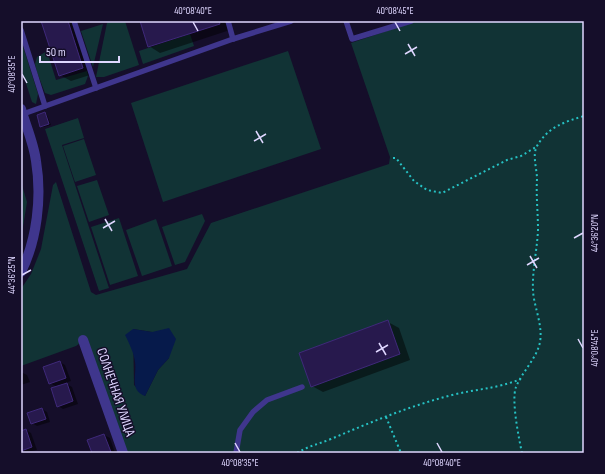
<svg xmlns="http://www.w3.org/2000/svg" width="605" height="474" font-family="'Sofia Sans Condensed',sans-serif">
	<style>
		.green { fill: #113335; fill-rule: evenodd }
		.water { fill: #061a4b }
		.shadow { fill: #0007 }
		.building { fill: #27194d; stroke: #3f297a }
		.lines { fill: none; stroke-linecap: round; stroke-linejoin: round }
		.path { stroke: #26c2c4; stroke-width: 2; stroke-dasharray: 2 3; stroke-linecap: butt }
		.service { stroke: #3f368d; stroke-width: 5.5 }
		.minor { stroke: #3f368d; stroke-width: 10 }
		.ticks { fill: none; stroke: #dfd7ff; stroke-width: 1.5 }
		.labels { text-anchor: middle; dominant-baseline: central; stroke-width: 3; stroke-linejoin: round; paint-order: stroke }
		.street-label { font-size: 14px; fill: #dfd7ff; stroke: #150e2a }
		.neatline { fill: none; stroke: #dfd7ff; stroke-width: 1.5 }
		.ticks-label { font-size: 10px; text-anchor: middle; fill: #dfd7ff }
	</style>
	<rect width="100%" height="100%" fill="#150e2a"/>
	<g class="green">
		<polygon points="111,21 125,21 139,65 104,77 96,77 107,23"/>
		<path d="M 417,21 L 584,21 L 584,453 L 123,453 L 83,341 L 76,346 L 21,366 L 21,289 L 31,274 L 41,249 L 53,185 L 56,182 L 91,292 L 96,295 L 187,269 L 211,223 L 389,164 L 390,157 L 351,43 ZM 133,329 L 152,332 L 169,358 L 158,370 L 145,396 L 134,385 Z"/>
		<polygon points="103,24 93,67 81,31"/>
		<polygon points="190,34 194,46 143,64 139,51"/>
		<polygon points="21,40 38,94 36,104 32,102 21,68"/>
		<polygon points="47,51 56,80 87,71 88,76 85,84 51,95 45,93 37,72 35,64 37,57"/>
		<polygon points="288,51 321,149 163,202 131,103"/>
		<polygon points="78,118 84,138 62,145 109,288 99,291 45,129"/>
		<polygon points="84,139 96,175 75,182 63,146"/>
		<polygon points="97,180 109,215 89,222 77,186"/>
		<polygon points="21,182 27,202 21,239"/>
		<polygon points="202,214 205,221 185,262 175,265 162,227"/>
		<polygon points="119,218 138,276 110,285 91,227"/>
		<polygon points="156,219 172,266 142,276 126,230"/>
	</g>
	<path class="water" d="M 169,328 L 176,339 L 169,358 L 158,370 L 145,396 C 129,390 137,375 135,362 C 134,353 129,343 125,335 L 133,329 L 152,332 Z"/>
	<g class="shadow">
		<polygon points="43,21 76,21 93,74 71,81 60,75"/>
		<polygon points="141,21 228,21 230,30 160,53 149,46"/>
		<polygon points="45,113 47,115 51,125 44,127 41,126"/>
		<polygon points="388,322 399,328 410,360 323,392 312,386"/>
		<polygon points="60,362 65,365 71,381 65,383 72,387 78,404 63,409 58,406 57,387 50,383"/>
		<polygon points="21,372 27,375 30,382 21,385"/>
		<polygon points="42,409 47,412 50,422 37,426 32,423"/>
		<polygon points="26,430 31,433 37,450 21,453 21,432"/>
		<polygon points="104,435 110,438 115,453 93,453 89,441"/>
	</g>
	<g class="building">
		<polygon points="41,21 68,21 83,68 59,76"/>
		<polygon points="140,21 219,21 220,24 148,47"/>
		<polygon points="45,112 49,124 40,127 37,115"/>
		<polygon points="388,320 400,354 311,387 299,353"/>
		<polygon points="60,361 66,378 49,384 43,367"/>
		<polygon points="67,383 73,401 57,407 51,388"/>
		<polygon points="42,408 46,419 31,424 27,413"/>
		<polygon points="26,429 32,447 21,451 21,431"/>
		<polygon points="104,434 111,452 92,453 87,440"/>
	</g>
	<g class="lines">
		<g class="path">
			<polyline points="393,158 396,158 414,181 427,190 442,193 507,160 521,156 536,147"/>
			<polyline points="386,417 401,453"/>
			<path d="M 297,453 C 308,446 319,444 331,439 C 371,422 410,406 452,395 C 476,389 496,389 521,379"/>
			<path d="M 522,453 C 519,439 511,400 516,387 C 522,372 537,358 540,342 C 543,325 534,307 533,291 C 532,271 537,251 538,230 C 538,213 536,196 537,179 C 537,169 532,155 537,146 C 548,127 564,122 584,116"/>
		</g>
		<g class="service">
			<polyline points="74,21 96,88"/>
			<polyline points="228,21 233,39"/>
			<polyline points="346,21 352,39 411,21"/>
			<polyline points="21,30 45,106"/>
			<polyline points="23,114 233,39 291,21"/>
			<polyline points="236,453 240,430 253,412 267,400 302,387"/>
		</g>
		<g class="minor">
			<path d="M 21,109 C 26,126 34,144 36,161 C 42,197 37,240 21,272"/>
			<polyline points="83,340 123,453"/>
		</g>
	</g>
	<path class="ticks" d="M 193,22 L 198,31M 395,22 L 400,31M 408,44 L 415,56M 405,54 L 417,47M 22,74 L 27,83M 256,131 L 263,143M 254,141 L 266,134M 105,219 L 112,231M 103,228 L 115,221M 574,238 L 583,233M 530,256 L 537,268M 527,265 L 539,258M 22,275 L 31,270M 578,339 L 583,348M 379,343 L 386,355M 376,352 L 388,345M 235,443 L 240,452M 437,443 L 442,452"/>
	<g class="labels">
		<g class="street-label">
			<text transform="translate(116 392) rotate(71)">СОЛНЕЧНАЯ УЛИЦА</text>
		</g>
	</g>
	<rect width="605" height="474" fill="none" stroke="#150e2a" stroke-width="44"/>
	<path d="M40 56v6h79v-6" fill="none" stroke="#dfd7ff" stroke-width="2"/>
	<text x="46" y="56" font-size="12" fill="#dfd7ff" stroke="#150e2a" stroke-width="3" paint-order="stroke">50 m</text>
	<rect x="22" y="22" width="561" height="430" class="neatline"/>
	<g class="ticks-label">
		<text x="193" y="14">40°08'40"E</text>
		<text x="395" y="14">40°08'45"E</text>
		<text transform="translate(11 74) rotate(-90)" y="4">40°08'35"E</text>
		<text transform="translate(594 233) rotate(-90)" y="4">44°36'20"N</text>
		<text transform="translate(11 275) rotate(-90)" y="4">44°36'25"N</text>
		<text transform="translate(594 348) rotate(-90)" y="4">40°08'45"E</text>
		<text x="240" y="466">40°08'35"E</text>
		<text x="442" y="466">40°08'40"E</text>
	</g>
</svg>
